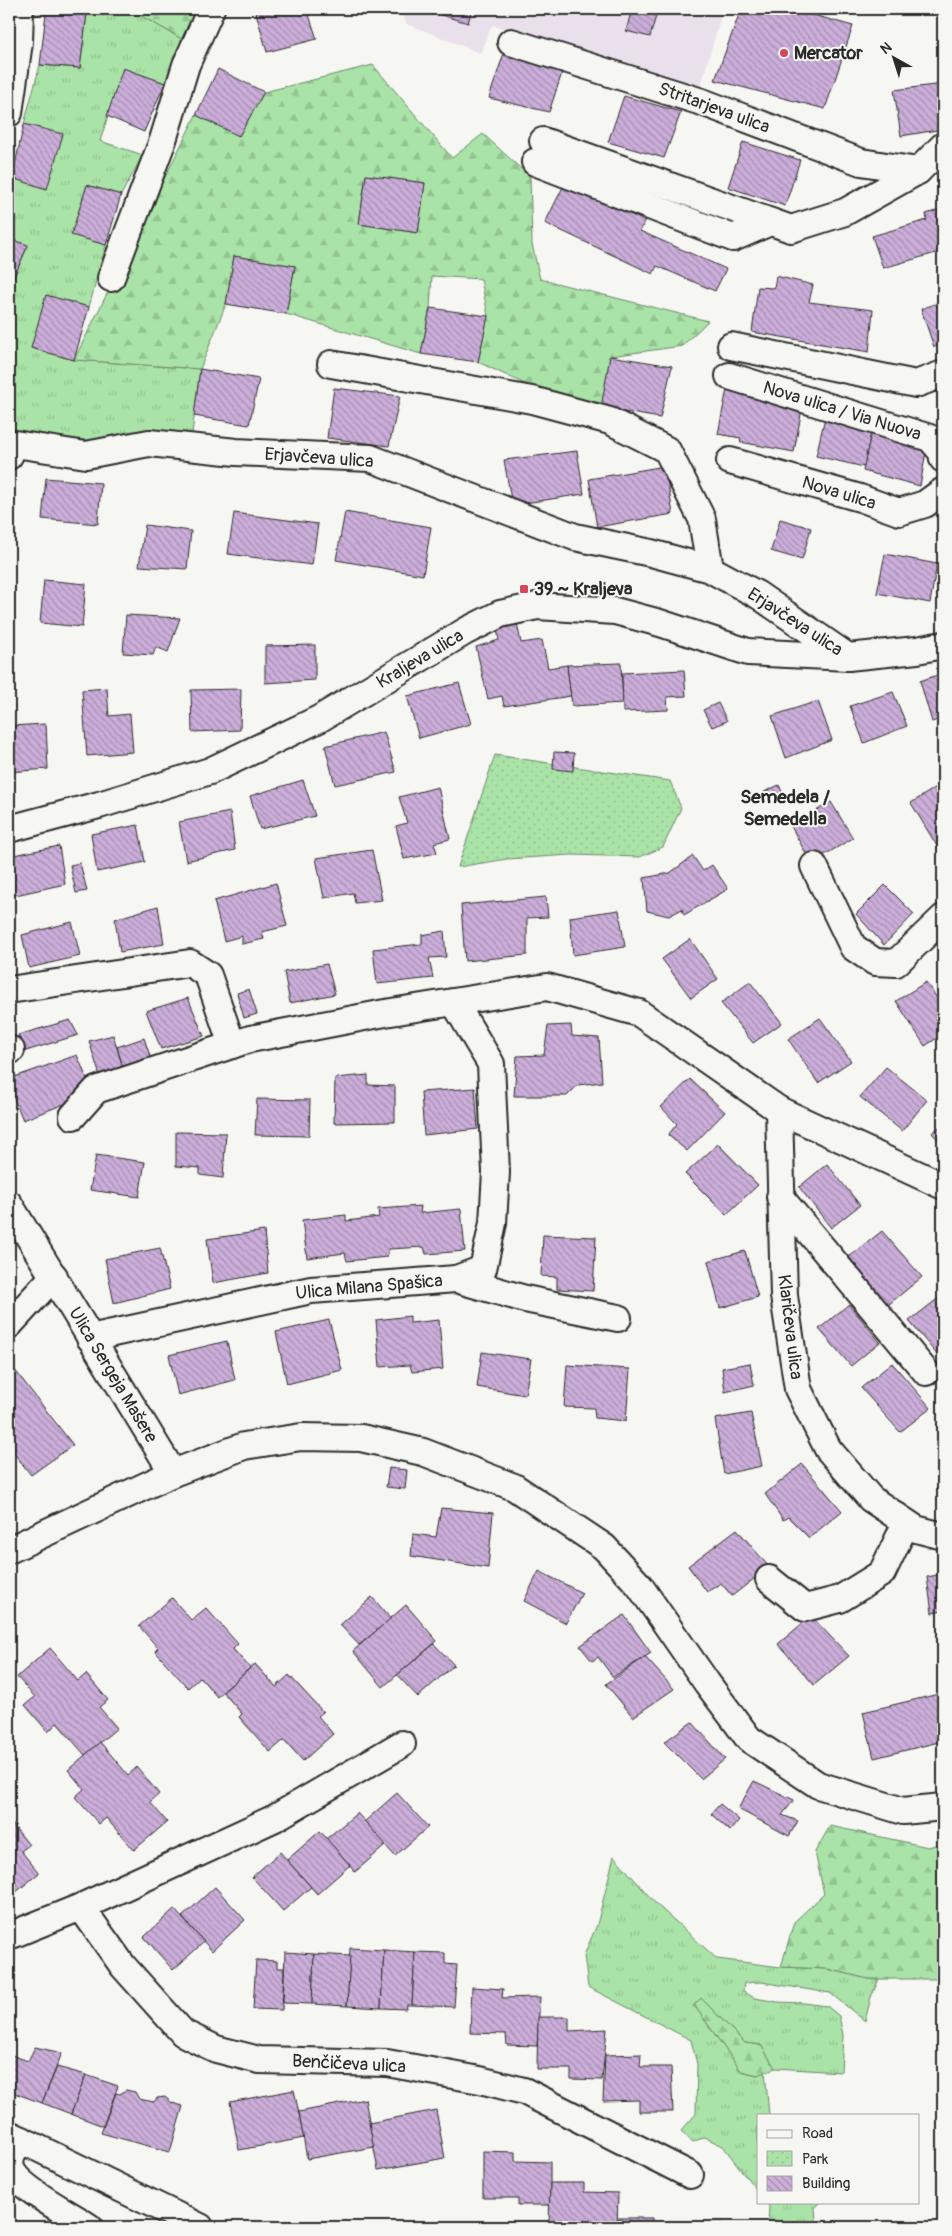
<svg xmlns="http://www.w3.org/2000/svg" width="952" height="2236" font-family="Pangolin,sans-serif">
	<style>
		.built { fill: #e9e0eb }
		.grass { fill: url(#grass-tufts); stroke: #6a8769 }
		.forest { fill: url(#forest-firs); stroke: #6a8769; fill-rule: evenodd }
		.park { fill: url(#park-dots); stroke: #6a8769 }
		.building { fill: url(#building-back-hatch); stroke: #2b2b2b }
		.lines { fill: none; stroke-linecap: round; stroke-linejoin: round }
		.minor-casing { stroke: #2b2b2b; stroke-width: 30 }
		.minor { stroke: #f6f6f2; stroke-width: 26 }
		.poi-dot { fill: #d1495b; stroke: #f6f6f2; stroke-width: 2 }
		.labels { text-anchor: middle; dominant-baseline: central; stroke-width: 4; stroke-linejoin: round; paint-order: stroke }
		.poi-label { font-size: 18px; font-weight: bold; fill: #2b2b2b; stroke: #f6f6f2; text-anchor: start }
		.street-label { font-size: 18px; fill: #2b2b2b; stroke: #f6f6f2 }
		.neighbourhood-label { font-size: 19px; font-weight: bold; fill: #2b2b2b; stroke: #f6f6f2 }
	</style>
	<defs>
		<pattern id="grass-tufts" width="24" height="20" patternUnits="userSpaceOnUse" patternTransform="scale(1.25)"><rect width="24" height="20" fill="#aae3a7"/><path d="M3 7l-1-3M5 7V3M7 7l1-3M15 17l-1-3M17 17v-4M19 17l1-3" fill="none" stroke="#92c390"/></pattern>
		<pattern id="forest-firs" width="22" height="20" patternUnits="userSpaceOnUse" patternTransform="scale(1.25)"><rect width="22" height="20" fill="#aae3a7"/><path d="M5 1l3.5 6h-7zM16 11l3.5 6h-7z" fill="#92c390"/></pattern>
		<pattern id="park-dots" width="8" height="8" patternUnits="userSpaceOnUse" patternTransform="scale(1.25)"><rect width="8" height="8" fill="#aae3a7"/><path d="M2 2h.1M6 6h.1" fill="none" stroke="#92c390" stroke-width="1.8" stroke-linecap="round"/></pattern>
		<pattern id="building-back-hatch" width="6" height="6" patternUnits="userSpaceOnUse" patternTransform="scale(1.25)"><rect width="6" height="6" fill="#cbaeda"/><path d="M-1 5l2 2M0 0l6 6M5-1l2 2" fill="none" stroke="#a58eb1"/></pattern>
	</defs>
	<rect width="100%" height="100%" fill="#f6f6f2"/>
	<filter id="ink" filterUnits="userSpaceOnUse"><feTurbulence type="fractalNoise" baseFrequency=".02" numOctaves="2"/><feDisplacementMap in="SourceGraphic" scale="10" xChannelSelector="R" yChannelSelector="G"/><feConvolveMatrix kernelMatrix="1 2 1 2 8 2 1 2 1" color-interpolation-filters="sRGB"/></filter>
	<g filter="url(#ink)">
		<polygon class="built" points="399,9 723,9 699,91 492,25 480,53 407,24"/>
		<g class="grass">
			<polygon points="28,9 129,9 189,43 165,83 123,68 100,141 143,155 121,195 87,185 72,235 106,245 89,307 46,296 32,348 74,360 200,369 192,434 146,435 87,445 29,433 9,437 9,288 28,246 9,239 9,184 12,178 47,189 24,124 40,65 80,68 87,14 46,13 30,17"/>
			<polygon points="614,1856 655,1903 717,1959 781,1967 828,1969 868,1979 879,1979 871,1997 865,2021 830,1993 761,1982 744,1983 743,1992 755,1998 777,2002 804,2003 827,2006 839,2016 843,2035 841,2072 775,2068 761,2045 745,2043 701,1998 694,2005 741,2071 757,2075 765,2071 769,2115 758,2115 758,2192 723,2146 704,2137 693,2142 681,2131 696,2114 697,2064 691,2040 588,1987 584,1955 597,1925"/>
			<polygon points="766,2202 821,2202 815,2208 816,2220 813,2227 768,2227 769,2206"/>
		</g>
		<g class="forest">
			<polygon points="129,9 201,9 189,43"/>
			<path d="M 373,65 L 452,158 L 483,134 L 530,177 L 532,244 L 540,279 L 708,321 L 682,346 L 611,356 L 602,403 L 542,392 L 478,362 L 488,316 L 481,279 L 432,276 L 430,308 L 421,354 L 286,314 L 295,266 L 234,256 L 226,304 L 200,369 L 74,360 L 196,115 L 239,136 L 264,92 ZM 366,175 L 425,183 L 418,233 L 359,224 Z"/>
			<polygon points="830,1826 928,1847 943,1843 943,1979 868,1979 828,1969 781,1967 794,1922 824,1894 815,1852"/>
			<polygon points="701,1998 745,2043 761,2045 775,2068 758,2075 741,2071 694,2005"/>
		</g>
		<polygon class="park" points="495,755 670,781 681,808 663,847 640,857 571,855 507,859 458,867"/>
		<g class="building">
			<polygon points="255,9 307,9 317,39 267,52"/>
			<polygon points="421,9 472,9 468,23"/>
			<polygon points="632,9 658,9 650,37 626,31"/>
			<polygon points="741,9 792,9 853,26 825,109 715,80"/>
			<polygon points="46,13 87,13 80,68 40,65"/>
			<polygon points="505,50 565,64 549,112 489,98"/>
			<polygon points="123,68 165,83 144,132 107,116"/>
			<polygon points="218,69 264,92 239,136 196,115"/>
			<polygon points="943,84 943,129 901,136 894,90"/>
			<polygon points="624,96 681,112 664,158 608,142"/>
			<polygon points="24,124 63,134 47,189 12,178"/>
			<polygon points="743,142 800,160 785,206 728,187"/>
			<polygon points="366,175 425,183 418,233 359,224"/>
			<polygon points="87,185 121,195 106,245 71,235"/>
			<polygon points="564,185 645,221 640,231 726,269 715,291 657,266 653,274 545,223"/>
			<polygon points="943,200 943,251 883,268 872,236 927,220 926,214 942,209 940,201"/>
			<polygon points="9,239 28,245 9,288"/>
			<polygon points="234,256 295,266 286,314 226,304"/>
			<polygon points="776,276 813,285 809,302 873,310 869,352 752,332 758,287 774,288"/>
			<polygon points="46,295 89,307 74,360 31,348"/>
			<polygon points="943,301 943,344 934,347 921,309"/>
			<polygon points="430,308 488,316 478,362 421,354"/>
			<polygon points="610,356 672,366 660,418 601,408"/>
			<polygon points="200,369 259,379 249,425 194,416"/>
			<polygon points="334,388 400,396 389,446 327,438"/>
			<polygon points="727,389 776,399 802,409 794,452 740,442 741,438 718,434"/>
			<polygon points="825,417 872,428 864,467 816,456"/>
			<polygon points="871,433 927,446 920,486 863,471"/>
			<polygon points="577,451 584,494 512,505 504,460"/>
			<polygon points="665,466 673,514 597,527 589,479"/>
			<polygon points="46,478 101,483 98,524 42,519"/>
			<polygon points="345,512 431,527 423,575 336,560"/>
			<polygon points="234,513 318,524 312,565 228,554"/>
			<polygon points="780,519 811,528 802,560 771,551"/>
			<polygon points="145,525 191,531 187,569 139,566"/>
			<polygon points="885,554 937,564 930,603 877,593"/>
			<polygon points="44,580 86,584 82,627 40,623"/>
			<polygon points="126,615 180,618 168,652 156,647 153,655 123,653"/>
			<polygon points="516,618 521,643 542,640 548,668 567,665 571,696 504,706 502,696 488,699 476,647 499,640 496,623"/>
			<polygon points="315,645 315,680 265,683 265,646"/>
			<polygon points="621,663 623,703 572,706 567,665"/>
			<polygon points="684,670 686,696 667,697 668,710 623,712 622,673"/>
			<polygon points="943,673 943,718 932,722 920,681"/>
			<polygon points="459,683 471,724 419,738 407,696"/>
			<polygon points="107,688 109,716 130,714 133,752 87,756 82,690"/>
			<polygon points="241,689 240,730 192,732 191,690"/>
			<polygon points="893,692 907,726 864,743 850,706"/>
			<polygon points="818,701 832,740 786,758 772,716"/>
			<polygon points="718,703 727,721 712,727 703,710"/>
			<polygon points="46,724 48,769 9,772 9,726"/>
			<polygon points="384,732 396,772 335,785 325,746"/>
			<polygon points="554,752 574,753 573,771 553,769"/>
			<polygon points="303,780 315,816 260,829 250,796"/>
			<polygon points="943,783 943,856 911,803"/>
			<polygon points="779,785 783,794 768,801 764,792"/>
			<polygon points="438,787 450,839 434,843 437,853 404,859 396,826 407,823 399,797"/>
			<polygon points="831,802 853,838 811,863 791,826"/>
			<polygon points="230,812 235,850 186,861 179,822"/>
			<polygon points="138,825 145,862 97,872 91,834"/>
			<polygon points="59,846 65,884 11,896 9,856"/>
			<polygon points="372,850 382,900 355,903 353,893 324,898 316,858"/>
			<polygon points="693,856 703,871 712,865 728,889 684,915 682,909 669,916 647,911 644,878 670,873"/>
			<polygon points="80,863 87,891 76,893 70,865"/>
			<polygon points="276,883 287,926 262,932 264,939 242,944 242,936 224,941 214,901"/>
			<polygon points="885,885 914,914 884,945 856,914"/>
			<polygon points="546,897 548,917 527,918 527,955 465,961 461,905"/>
			<polygon points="158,906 164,944 120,952 115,919"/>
			<polygon points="619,910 625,947 573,955 570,917"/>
			<polygon points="72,922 80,956 29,968 22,935"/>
			<polygon points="444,931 446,957 429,958 433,978 377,984 373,949 422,944 422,935"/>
			<polygon points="690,939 718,979 691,998 662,959"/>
			<polygon points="327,964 335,994 290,1003 284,972"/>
			<polygon points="750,982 782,1023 753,1043 721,1003"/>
			<polygon points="926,982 943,1007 943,1034 925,1046 896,1001"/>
			<polygon points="249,989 257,1014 244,1018 237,993"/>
			<polygon points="188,998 204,1036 161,1049 146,1011"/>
			<polygon points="820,1018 851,1061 818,1083 788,1039"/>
			<polygon points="70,1020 78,1035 26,1051 18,1035"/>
			<polygon points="571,1025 572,1036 599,1038 602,1082 578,1085 567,1096 514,1096 517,1056 544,1055 548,1026"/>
			<polygon points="113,1035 124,1071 101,1079 89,1041"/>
			<polygon points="144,1038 152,1062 124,1071 117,1047"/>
			<polygon points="77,1055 93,1093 23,1120 9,1086 9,1079"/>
			<polygon points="886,1067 927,1100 902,1131 860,1097"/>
			<polygon points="368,1075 368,1085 395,1086 395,1122 334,1123 335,1078"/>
			<polygon points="690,1079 725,1112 687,1151 668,1135 677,1124 661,1107"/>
			<polygon points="475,1088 478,1129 424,1135 421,1092"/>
			<polygon points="257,1099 310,1100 309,1136 255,1135"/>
			<polygon points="943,1124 943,1145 932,1133"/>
			<polygon points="176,1132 226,1133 223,1178 200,1175 200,1168 176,1166"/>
			<polygon points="718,1144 758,1185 726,1215 685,1174"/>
			<polygon points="96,1155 145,1162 139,1197 90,1190"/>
			<polygon points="827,1164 860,1205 831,1228 799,1187"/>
			<polygon points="421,1206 420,1213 461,1209 465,1251 426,1254 424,1247 389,1249 387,1257 347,1261 345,1253 307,1258 302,1220 346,1215 346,1221 379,1217 378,1209"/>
			<polygon points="264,1231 268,1273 213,1283 207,1239"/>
			<polygon points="882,1231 922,1277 888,1305 849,1257"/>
			<polygon points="543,1235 596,1237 593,1291 557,1289 557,1277 541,1276"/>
			<polygon points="160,1248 170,1289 114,1303 105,1259"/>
			<polygon points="745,1251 758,1297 720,1308 708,1261"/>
			<polygon points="940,1297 943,1301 943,1362 909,1321"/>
			<polygon points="849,1304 880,1342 851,1366 819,1329"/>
			<polygon points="410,1316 410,1323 439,1320 443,1369 412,1372 410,1365 380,1367 376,1320"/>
			<polygon points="329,1320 342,1370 287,1384 276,1332"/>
			<polygon points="227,1341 235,1380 178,1395 169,1355"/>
			<polygon points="482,1352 531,1359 525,1395 477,1387"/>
			<polygon points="750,1363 754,1385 725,1392 722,1368"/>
			<polygon points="892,1363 931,1408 900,1432 861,1388"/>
			<polygon points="11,1365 73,1445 31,1475 9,1447 9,1366"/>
			<polygon points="567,1365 630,1369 626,1421 595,1418 594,1408 564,1407"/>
			<polygon points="751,1413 762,1466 724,1474 715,1419"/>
			<polygon points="802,1464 842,1511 809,1538 788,1517 783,1520 765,1494"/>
			<polygon points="389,1468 407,1470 405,1489 386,1487"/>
			<polygon points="441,1508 493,1513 488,1568 411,1556 413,1534 436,1537"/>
			<polygon points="737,1529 769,1567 732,1596 721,1583 707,1592 688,1566"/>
			<polygon points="539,1571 582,1593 566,1623 524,1601"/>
			<polygon points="943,1574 943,1611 932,1613 927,1577"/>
			<polygon points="372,1597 391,1619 359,1645 340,1625"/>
			<polygon points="172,1598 191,1620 206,1608 238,1644 233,1649 250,1668 217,1697 200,1677 188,1688 155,1651 158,1648 139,1626"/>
			<polygon points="406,1605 437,1641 383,1687 353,1651"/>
			<polygon points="624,1615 651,1653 613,1677 598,1657 592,1661 580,1646"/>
			<polygon points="811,1616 849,1656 814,1685 778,1644"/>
			<polygon points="434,1644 454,1665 418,1697 397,1675"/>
			<polygon points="50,1648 78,1681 86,1674 108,1700 99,1707 117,1728 85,1755 57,1723 48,1732 25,1705 35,1697 17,1677"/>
			<polygon points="645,1657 674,1689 633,1717 606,1684"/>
			<polygon points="255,1664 276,1687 289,1675 323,1712 318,1716 333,1734 303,1761 284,1740 270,1752 239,1717 242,1714 223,1692"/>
			<polygon points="943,1693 943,1741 874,1758 863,1712"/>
			<polygon points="692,1722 725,1759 701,1779 664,1742"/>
			<polygon points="100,1742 128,1775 137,1767 159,1794 150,1802 167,1822 134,1850 106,1818 99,1824 75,1797 84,1789 68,1770"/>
			<polygon points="754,1781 794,1800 782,1815 798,1821 789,1836 738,1809"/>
			<polygon points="397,1793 428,1827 395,1856 364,1822"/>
			<polygon points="720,1804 739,1820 730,1831 711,1814"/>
			<polygon points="357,1813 386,1845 355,1872 326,1839"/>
			<polygon points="9,1820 29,1845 21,1851 39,1873 9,1898"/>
			<polygon points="320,1831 350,1865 317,1894 287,1860"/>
			<polygon points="280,1852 311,1887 283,1911 252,1877"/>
			<polygon points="215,1887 245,1920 212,1951 182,1917"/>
			<polygon points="174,1909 204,1942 173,1970 144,1937"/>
			<polygon points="350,1948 384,1950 381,2008 347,2006"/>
			<polygon points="384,1950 415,1952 412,2005 407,2005 406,2009 381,2008"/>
			<polygon points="285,1952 314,1954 312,2004 283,2003"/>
			<polygon points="415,1952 445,1953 445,1964 457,1965 454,2007 412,2005"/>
			<polygon points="314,1954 350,1956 347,2006 312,2004"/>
			<polygon points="256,1960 277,1961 277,1968 284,1968 282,2010 253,2009"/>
			<polygon points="472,1987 503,1989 502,1998 540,1997 537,2046 507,2045 506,2034 470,2033"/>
			<polygon points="538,2017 569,2017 569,2031 607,2029 602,2080 571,2079 571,2069 537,2069"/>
			<polygon points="35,2047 62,2053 42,2103 9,2091 9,2054 28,2061"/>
			<polygon points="641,2054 640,2067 671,2067 673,2112 639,2112 639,2100 603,2101 605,2055"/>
			<polygon points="57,2067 86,2075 71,2114 42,2103"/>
			<polygon points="86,2075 118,2086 103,2126 71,2114"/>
			<polygon points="126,2090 135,2092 139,2099 154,2102 157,2098 165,2097 172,2103 183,2106 170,2152 101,2133 116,2093 120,2094"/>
			<polygon points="294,2090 304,2138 239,2150 230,2102"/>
			<polygon points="365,2099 374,2147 307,2159 299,2112"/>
			<polygon points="436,2110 445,2158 378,2170 369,2123"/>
			<polygon points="483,2151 515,2152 515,2161 550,2162 550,2205 518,2205 518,2198 483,2198"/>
			<polygon points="550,2183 584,2183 584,2192 618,2193 617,2227 549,2227"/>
			<polygon points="618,2218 652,2218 652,2223 683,2224 683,2227 617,2227"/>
			<rect x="683" y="2224" width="39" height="3"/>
		</g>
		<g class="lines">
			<g class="minor-casing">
				<g id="minor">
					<polyline points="511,42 702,102 861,162 918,171"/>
					<polyline points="9,113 19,42 20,9"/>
					<polyline points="543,141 791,229 845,212 918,171 943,146"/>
					<polyline points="535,162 733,238 770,222"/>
					<polyline points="111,278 163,140 186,65 211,9"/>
					<polyline points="731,346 916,384 943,374"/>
					<polyline points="331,364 532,400 610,421 667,450 702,519 710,569"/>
					<polyline points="729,376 930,438 942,452 943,459"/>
					<polyline points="9,456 15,444 86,455 149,443 236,452 370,458 575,537 651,553 710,569 758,595 848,657"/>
					<polyline points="730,461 860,498 899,512 925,504 943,491"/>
					<polyline points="9,829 99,805 210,771 319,719 466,631 500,614 537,606 615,611 660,623 748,652 848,657 917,650 943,645"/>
					<polyline points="814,866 853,947 875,962 896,963 943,918"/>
					<polyline points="9,990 190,963 208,975 232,1045"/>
					<polyline points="454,1002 491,1064 496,1172 493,1223 483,1269 456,1279"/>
					<polyline points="9,1050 11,1050"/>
					<polyline points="779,1110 784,1296 798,1389 828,1449 871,1499 916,1529 943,1536"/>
					<polyline points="73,1116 96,1090 250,1039 385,1013 547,987 639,1013 779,1110 943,1186"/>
					<polyline points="780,1197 926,1372"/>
					<polyline points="9,1204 173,1473"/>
					<polyline points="9,1325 54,1276"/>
					<polyline points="90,1338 311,1290 456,1279 525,1299 618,1318"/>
					<polyline points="9,1550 173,1473 244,1446 301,1437 361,1438 423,1452 514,1487 604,1547 639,1585 707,1683 749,1739 818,1785 903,1811 943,1807"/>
					<polyline points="769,1579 805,1608 840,1599 882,1573 906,1523"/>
					<polyline points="81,1907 123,1966 183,2033 216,2049 259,2060 387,2063 480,2080 524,2091 690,2175"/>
					<polyline points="9,1936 81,1907 275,1818 402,1744"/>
					<polyline points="9,2134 200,2227"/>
					<path d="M 22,2140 C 15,2148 8,2158 11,2168 C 17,2188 71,2214 89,2227"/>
				</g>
			</g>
			<use href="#minor" class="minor"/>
		</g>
	</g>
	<g class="poi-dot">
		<circle cx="784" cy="53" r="5"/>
		<rect x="519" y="584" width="10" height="10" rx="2.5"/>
	</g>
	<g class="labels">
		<g class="poi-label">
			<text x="794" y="53">Mercator</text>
			<text x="534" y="589">39 ~ Kraljeva</text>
		</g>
		<g class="street-label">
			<text transform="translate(714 108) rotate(20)">Stritarjeva ulica</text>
			<text transform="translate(842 411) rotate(17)">Nova ulica / Via Nuova</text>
			<text transform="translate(319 458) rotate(4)">Erjavčeva ulica</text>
			<text transform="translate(839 493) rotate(17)">Nova ulica</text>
			<text transform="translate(795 622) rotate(33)">Erjavčeva ulica</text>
			<text transform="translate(420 659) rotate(-31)">Kraljeva ulica</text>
			<text transform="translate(369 1287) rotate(-5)">Ulica Milana Spašica</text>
			<text transform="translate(790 1327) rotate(83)">Klaričeva ulica</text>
			<text transform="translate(113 1375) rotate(59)">Ulica Sergeja Mašere</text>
			<text transform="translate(349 2064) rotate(3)">Benčičeva ulica</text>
		</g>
		<g class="neighbourhood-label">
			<text x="785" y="797">Semedela /<tspan x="785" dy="22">Semedella</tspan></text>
		</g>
	</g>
	<rect width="952" height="2236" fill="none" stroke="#f6f6f2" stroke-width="30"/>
	<rect x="15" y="15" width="922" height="2206" fill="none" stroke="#2b2b2b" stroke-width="2" filter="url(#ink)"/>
	<rect x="757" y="2114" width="162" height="90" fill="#f6f6f2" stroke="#a5a5a2"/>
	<rect x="767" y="2130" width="25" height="8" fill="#f6f6f2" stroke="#a5a5a2"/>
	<text x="802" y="2138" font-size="15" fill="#2b2b2b">Road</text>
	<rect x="767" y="2151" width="25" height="15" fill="url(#park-dots)" stroke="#a5a5a2"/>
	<text x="802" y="2164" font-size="15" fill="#2b2b2b">Park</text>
	<rect x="767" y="2176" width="25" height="15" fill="url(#building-back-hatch)" stroke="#a5a5a2"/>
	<text x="802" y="2188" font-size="15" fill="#2b2b2b">Building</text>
	<g transform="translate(894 58) rotate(321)" stroke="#f6f6f2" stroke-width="4" paint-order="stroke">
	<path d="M0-4L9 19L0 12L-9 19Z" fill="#2b2b2b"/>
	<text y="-8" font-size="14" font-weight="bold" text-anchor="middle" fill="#2b2b2b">N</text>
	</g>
</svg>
